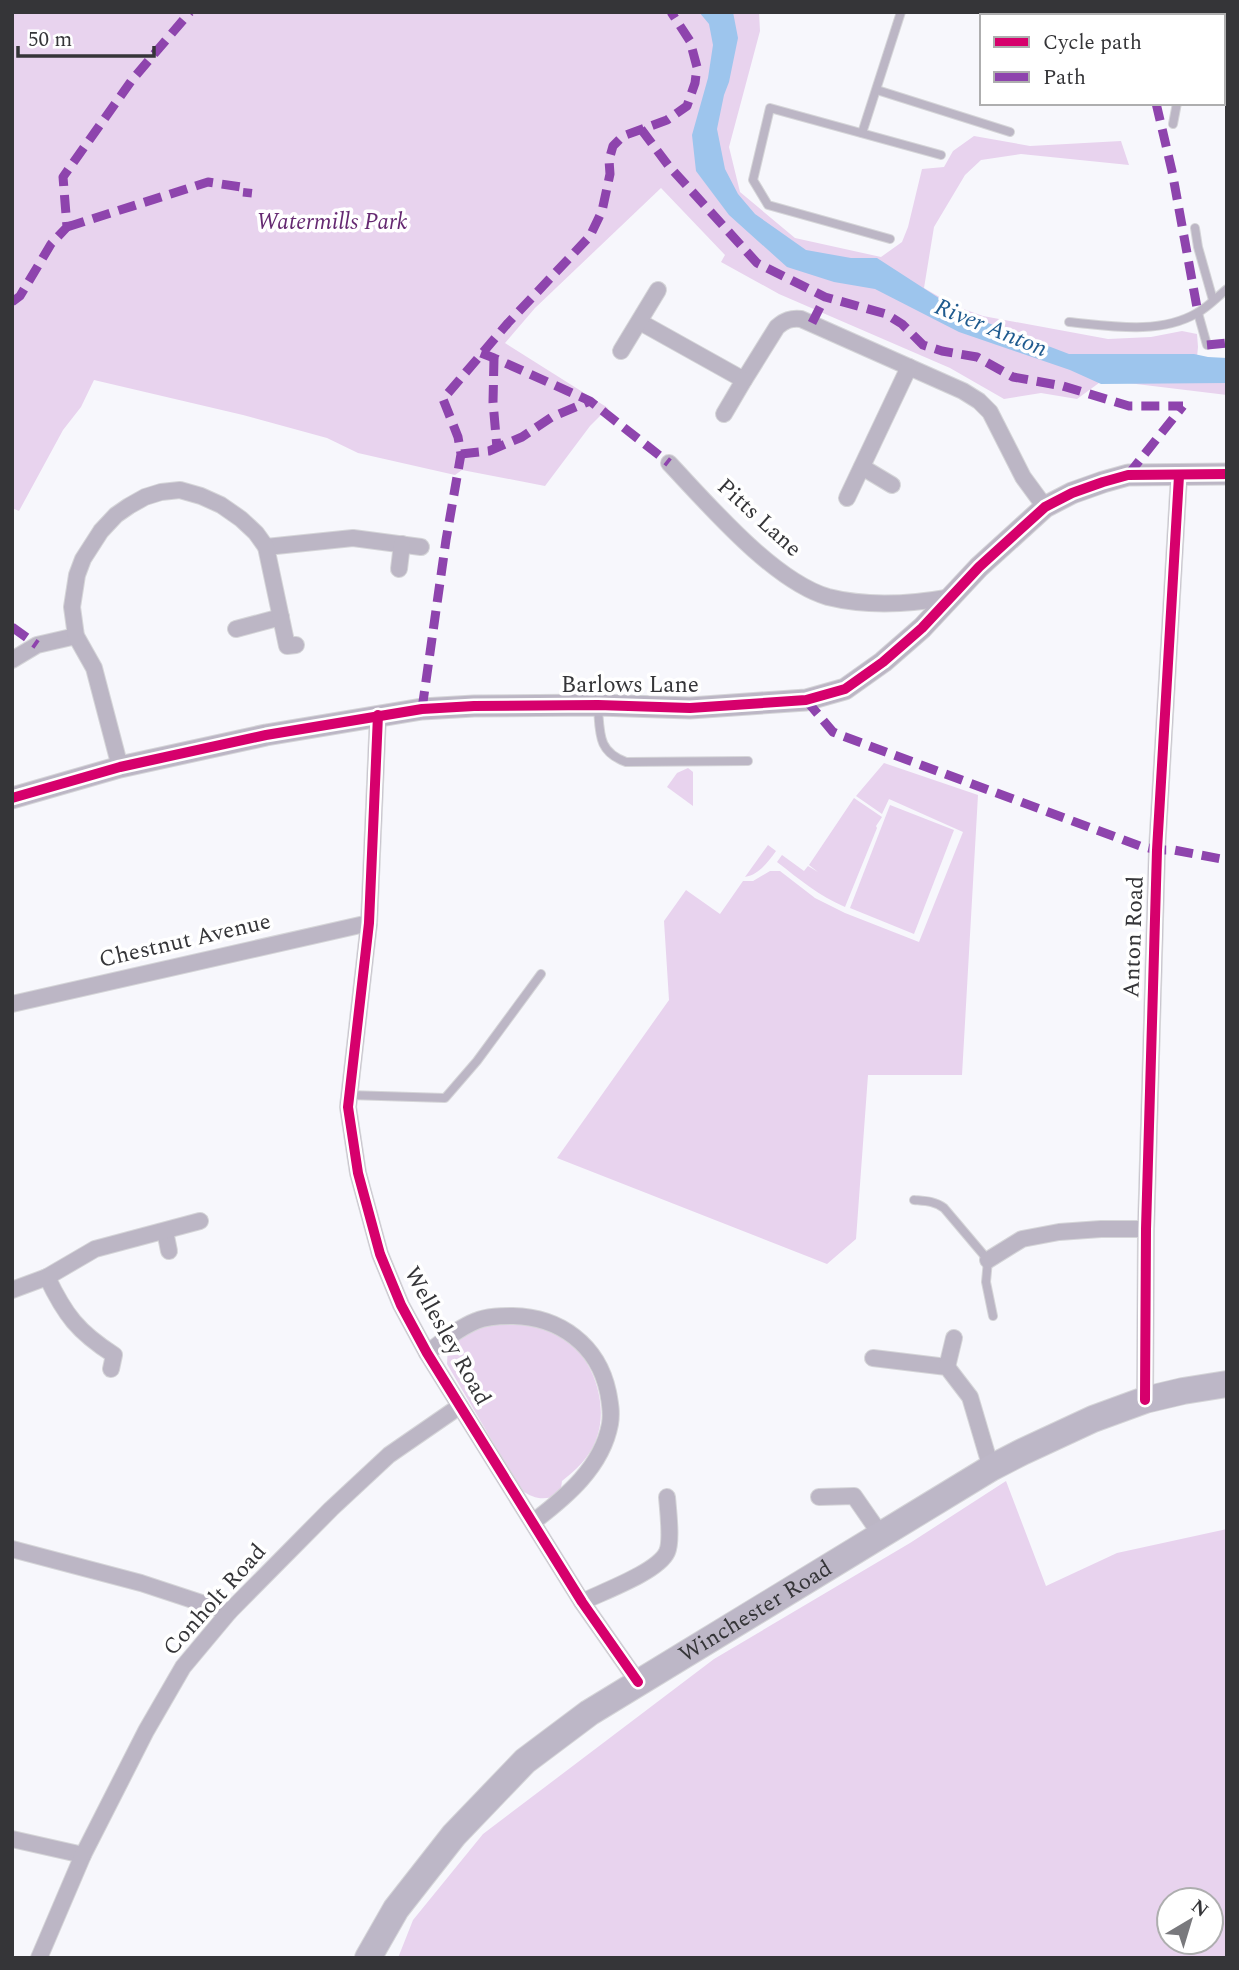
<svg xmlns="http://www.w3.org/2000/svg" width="1239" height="1970" font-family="Spectral,serif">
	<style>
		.green { fill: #e8d3ee; fill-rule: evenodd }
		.water { fill: #9dc5ed }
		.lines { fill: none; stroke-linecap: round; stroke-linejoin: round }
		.service-casing { stroke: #d5d5d8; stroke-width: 10 }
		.minor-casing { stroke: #d5d5d8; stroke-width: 18 }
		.tertiary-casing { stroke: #d5d5d8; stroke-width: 23 }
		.primary-casing { stroke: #d5d5d8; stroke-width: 28 }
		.service { stroke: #bcb6c5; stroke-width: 8 }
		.minor { stroke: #bcb6c5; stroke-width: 16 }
		.tertiary { stroke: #bcb6c5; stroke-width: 21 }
		.primary { stroke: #bdb7c7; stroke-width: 26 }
		.quiet { stroke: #8e44ad; stroke-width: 9; stroke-dasharray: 18 9; stroke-linecap: butt }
		.cycleway-casing { stroke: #fff; stroke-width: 15 }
		.cycleway { stroke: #d6006c; stroke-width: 10 }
		.labels { text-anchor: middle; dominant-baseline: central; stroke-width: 7; stroke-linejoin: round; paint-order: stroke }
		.park-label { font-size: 23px; font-style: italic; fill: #652971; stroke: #fff }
		.street-label { font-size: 23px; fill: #353538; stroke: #fff }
		.water-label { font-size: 24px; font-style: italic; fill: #1f5b8f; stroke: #fff }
	</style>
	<rect width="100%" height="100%" fill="#f7f7fc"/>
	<g class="green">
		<polygon points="12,12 759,12 760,31 729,147 740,192 795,238 881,257 902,242 908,227 922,169 944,167 953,151 974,136 1030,146 1121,141 1129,165 1021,154 981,160 965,175 934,227 924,288 955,306 983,316 1108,339 1151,337 1182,331 1197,334 1198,347 1196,367 1227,364 1227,395 1103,380 1077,399 1041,393 1004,399 950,368 779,294 721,262 725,255 661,188 535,308 505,343 608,408 590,426 545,486 462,470 455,475 358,453 327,438 243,415 94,380 81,407 63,430 19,511 12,508"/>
		<polygon points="884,763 978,795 962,1075 868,1075 856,1239 827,1264 557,1158 669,1000 664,921 686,890 720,914 743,881 753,881 770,871 780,871 815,898 845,913 919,942 963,832 889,799 882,814 856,796"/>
		<polygon points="688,768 693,772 693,806 667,787 677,773"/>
		<path d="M 854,798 L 882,817 L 876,826 L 877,828 L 845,907 C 819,896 799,879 777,862 L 782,855 L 804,871 L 808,866 L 818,872 L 809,865 Z"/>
		<polygon points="890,805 954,830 914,934 850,908"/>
		<path d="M 768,845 L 776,851 C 768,862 759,875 745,877 Z"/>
		<path d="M 503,1323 C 524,1324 547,1327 565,1339 C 595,1360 609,1407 596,1440 C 589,1458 576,1470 562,1481 L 560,1495 C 543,1500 536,1500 521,1490 L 447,1364 L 448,1346 L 465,1329 Z"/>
		<path d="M 1006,1481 L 1046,1586 L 1117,1553 L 1227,1529 L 1227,1958 L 398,1958 L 413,1920 L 483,1834 L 714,1659 L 910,1543 ZM 1169,1900 L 1211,1900 L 1211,1942 L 1169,1942 Z"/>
	</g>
	<polygon class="water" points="699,12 733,12 738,38 729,82 724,95 717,129 725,169 738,194 755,214 806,250 851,258 877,258 962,313 1069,354 1194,354 1208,357 1227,358 1227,383 1101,384 1070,370 959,332 875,289 834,282 787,267 729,215 696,171 692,135 708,78 713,45 709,24"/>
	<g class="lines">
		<g class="service-casing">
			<g id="service">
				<polyline points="877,90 1010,132"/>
				<polyline points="1173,124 1177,103"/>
				<polyline points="862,133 901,12"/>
				<polyline points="1195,228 1198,247 1213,300"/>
				<polyline points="890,239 768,205 753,180 770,108 941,155"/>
				<polyline points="1198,313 1207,345"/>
				<path d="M 1069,322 C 1111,326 1159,335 1197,313 C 1208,307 1217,297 1227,289"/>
				<path d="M 598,708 C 600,734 598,752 626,762 L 748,761"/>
				<polyline points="349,1095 445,1098 477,1061 541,974"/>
				<path d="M 914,1200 C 925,1201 935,1201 944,1208 L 988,1260 L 986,1282 L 993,1316"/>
			</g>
		</g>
		<g class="minor-casing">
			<g id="minor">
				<polyline points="1221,12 1227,21"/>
				<path d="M 640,322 L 744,380 L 777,327 C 785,320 791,318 801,319 L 963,391 L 979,401 L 990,412 L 1023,477 L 1045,507"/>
				<polyline points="621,351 658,290"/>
				<polyline points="724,414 744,380"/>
				<path d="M 669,463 C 708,504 773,581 828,597 C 868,607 912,604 951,597"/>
				<polyline points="862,467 892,485"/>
				<polyline points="847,498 909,367"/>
				<polyline points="266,547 353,538 421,547"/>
				<polyline points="399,569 402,544"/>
				<polyline points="236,629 281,617"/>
				<polyline points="12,660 37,645 76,636"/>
				<polyline points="378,715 369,923 348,1107 358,1173 380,1254 401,1305 427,1353 582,1602 638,1682"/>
				<polyline points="120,767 94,668 76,636 72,607 77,575 83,559 101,531 116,515 129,506 145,497 161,492 180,490 201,496 221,505 241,519 256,533 266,547 287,646 296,645"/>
				<polyline points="12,1004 369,923"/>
				<polyline points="165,1231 169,1251"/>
				<polyline points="988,1260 1022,1239 1059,1232 1101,1229 1146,1229"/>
				<path d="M 47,1277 C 65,1315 78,1332 114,1355 L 111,1369"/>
				<polyline points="12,1290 47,1277 95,1249 200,1221"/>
				<path d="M 427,1353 C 442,1342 458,1328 476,1321 C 487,1316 501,1316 513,1316 C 560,1317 598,1345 608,1392 C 610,1403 612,1412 610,1424 C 602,1467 566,1497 533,1522"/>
				<polyline points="873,1358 947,1367 970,1397 991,1468"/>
				<polyline points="947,1367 954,1338"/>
				<polyline points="1145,1400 1146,1229 1157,850 1179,476"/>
				<polyline points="819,1497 854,1496 881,1535"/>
				<polyline points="12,1549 141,1583 229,1612"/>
				<path d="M 582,1602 C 602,1592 658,1572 667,1552 C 672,1541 668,1510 667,1497"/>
				<polyline points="12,1839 83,1855"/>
				<polyline points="39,1958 83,1855 146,1731 183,1667 229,1612 331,1509 389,1455 460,1406"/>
			</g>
		</g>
		<g class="tertiary-casing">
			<polyline id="tertiary" points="12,798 120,767 266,735 422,709 474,706 598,705 690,708 806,700 845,689 883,662 922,628 979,567 1045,507 1072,493 1103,482 1128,475 1227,474"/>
		</g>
		<g class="primary-casing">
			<g id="primary">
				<path id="s1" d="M 368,1958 L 396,1909 L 454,1835 L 525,1761 L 589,1713 L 881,1535 L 991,1468 L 1022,1452 L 1093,1419 L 1145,1400 L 1183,1391 L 1227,1384"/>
			</g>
		</g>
		<use href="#service" class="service"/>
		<use href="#minor" class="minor"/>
		<use href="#tertiary" class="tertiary"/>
		<use href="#primary" class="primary"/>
		<g class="quiet">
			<polyline points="1173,16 1174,12"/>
			<polyline points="1156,103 1172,171 1198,313"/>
			<polyline points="641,129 668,165 757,263 825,297 886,314 902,324 923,345 942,351 977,357 1013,377 1063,386 1129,406 1183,406"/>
			<polyline points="67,227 208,182 248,188 247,197"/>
			<polyline points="12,302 20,296 51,244 67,227 63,177 132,80 190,12"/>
			<polyline points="812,323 825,297"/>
			<polyline points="1207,345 1227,343"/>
			<polyline points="481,353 494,358 590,401 669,463"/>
			<polyline points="494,358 493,402 497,448"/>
			<polyline points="461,454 489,451 522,437 552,417 590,401"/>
			<polyline points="1128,475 1183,406"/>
			<polyline points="12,627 37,645"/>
			<polyline points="806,700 833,732 840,735 1140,846 1157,850 1174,850 1227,860"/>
			<polyline points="422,709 446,540 461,454 458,437 443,399 508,323 590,236 602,211 610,174 609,160 613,146 623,136 667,120 687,106 695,83 697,67 690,41 671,12"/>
		</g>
		<g class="cycleway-casing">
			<g id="cycleway">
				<polyline points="378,715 369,923 348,1107 358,1173 380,1254 401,1305 427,1353 582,1602 638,1682"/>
				<polyline points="12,798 120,767 266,735 422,709 474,706 598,705 690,708 806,700 845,689 883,662 922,628 979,567 1045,507 1072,493 1103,482 1128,475 1227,474"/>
				<polyline points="1145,1400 1146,1229 1157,850 1179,476"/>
			</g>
		</g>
		<use href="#cycleway" class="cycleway"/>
	</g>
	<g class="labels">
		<g class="park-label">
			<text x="332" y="222">Watermills Park</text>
		</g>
		<g class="street-label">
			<text transform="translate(759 518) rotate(42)">Pitts Lane</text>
			<text x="630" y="685">Barlows Lane</text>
			<text transform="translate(1134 937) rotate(-88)">Anton Road</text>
			<text transform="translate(185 941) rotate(-13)">Chestnut Avenue</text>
			<text transform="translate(447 1336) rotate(61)">Wellesley Road</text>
			<text transform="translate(215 1600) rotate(-48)">Conholt Road</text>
			<text stroke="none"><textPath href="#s1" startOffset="528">Winchester Road</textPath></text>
		</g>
		<g class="water-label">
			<text transform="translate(991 328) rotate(22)">River Anton</text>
		</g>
	</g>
	<rect width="1239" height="1970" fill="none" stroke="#353538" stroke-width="28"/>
	<rect x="980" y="14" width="245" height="91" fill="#ffffff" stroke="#aeaeaf" stroke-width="2"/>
	<rect x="994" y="37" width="35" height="10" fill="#d6006c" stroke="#aeaeaf" stroke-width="2"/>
	<text x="1043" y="49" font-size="21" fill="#353538">Cycle path</text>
	<rect x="994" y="72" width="35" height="10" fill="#8e44ad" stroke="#aeaeaf" stroke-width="2"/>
	<text x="1043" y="84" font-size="21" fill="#353538">Path</text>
	<g transform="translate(1190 1921) rotate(38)"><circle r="33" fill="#ffffff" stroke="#aeaeaf" stroke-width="2"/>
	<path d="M0-5L12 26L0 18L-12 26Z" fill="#79797d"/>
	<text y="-10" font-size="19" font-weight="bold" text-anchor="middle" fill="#353538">N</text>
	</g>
	<path d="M18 46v10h136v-10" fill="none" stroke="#353538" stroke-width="3.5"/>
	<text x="28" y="46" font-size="21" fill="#353538" stroke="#ffffff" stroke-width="5" paint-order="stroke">50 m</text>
</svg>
